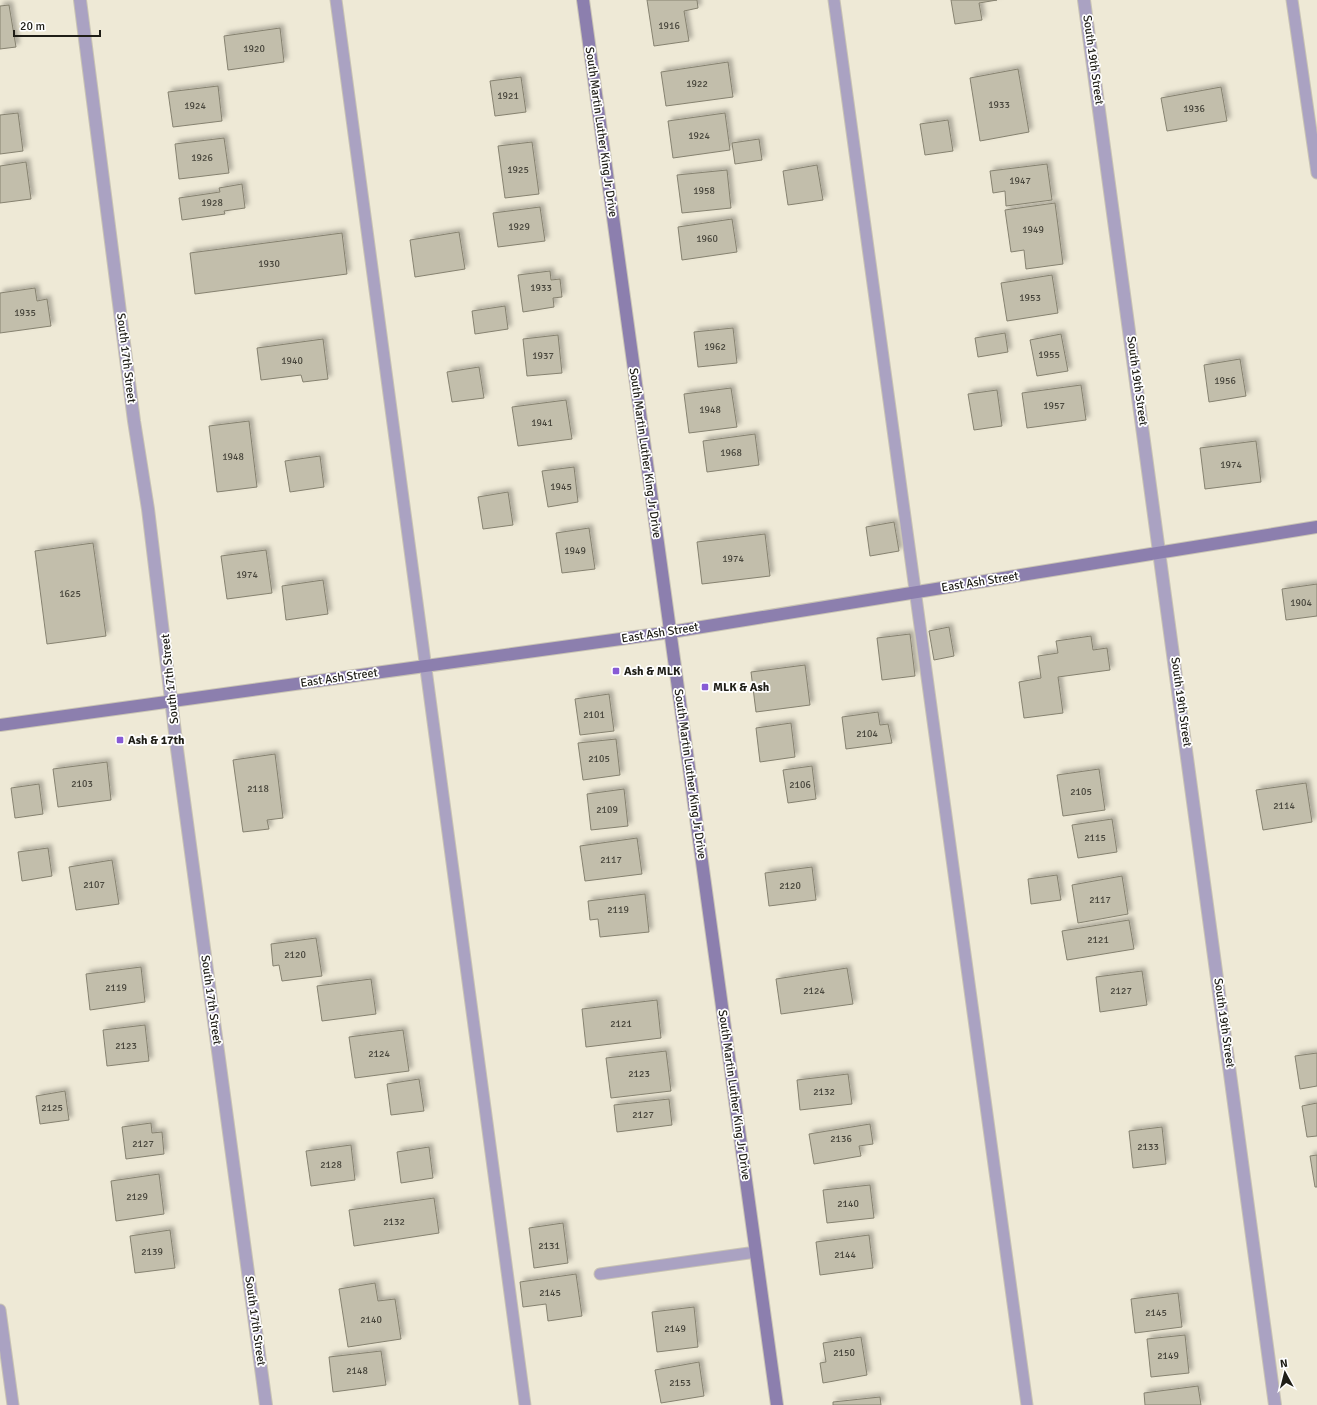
<svg xmlns="http://www.w3.org/2000/svg" width="1317" height="1405" font-family="Signika,sans-serif">
	<style>
		.building { fill: #c2beab; stroke: #868270; filter: url(#shadow) }
		.lines { fill: none; stroke-linecap: round; stroke-linejoin: round }
		.lane-casing { stroke: #c9c4b4; stroke-width: 13 }
		.street-casing { stroke: #c9c4b4; stroke-width: 14 }
		.secondary-casing { stroke: #c9c4b4; stroke-width: 14 }
		.lane { stroke: #aaa2c2; stroke-width: 11 }
		.street { stroke: #aaa2c2; stroke-width: 12 }
		.secondary { stroke: #8c7fae; stroke-width: 12 }
		.poi-dot { fill: #875bd5; stroke: #fff; stroke-width: 1.5 }
		.labels { text-anchor: middle; dominant-baseline: central; stroke-width: 3.5; stroke-linejoin: round; paint-order: stroke }
		.number-label { font-size: 10px; fill: #48463c }
		.street-label { font-size: 12px; fill: #1f1e17; stroke: #fff }
		.poi-label { font-size: 12px; font-weight: bold; fill: #1f1e17; stroke: #fff; text-anchor: start }
	</style>
	<defs>
		<filter id="shadow"><feDropShadow dx="3.5" dy="-3.5" stdDeviation="2" flood-color="#0004"/></filter>
	</defs>
	<rect width="100%" height="100%" fill="#eee9d6"/>
	<g class="building">
		<polygon points="647,0 697,0 698,8 684,11 689,41 654,46"/>
		<polygon points="951,0 997,0 979,3 982,20 955,24"/>
		<polygon points="9,5 16,47 0,49 0,6"/>
		<polygon points="280,28 284,62 228,70 224,36"/>
		<polygon points="728,62 733,97 666,106 661,72"/>
		<polygon points="1018,69 1029,132 980,141 970,78"/>
		<polygon points="521,77 526,112 495,116 490,81"/>
		<polygon points="218,86 222,121 173,127 168,92"/>
		<polygon points="1221,87 1227,121 1167,131 1161,98"/>
		<polygon points="18,113 23,151 0,154 0,115"/>
		<polygon points="725,113 730,150 673,158 668,121"/>
		<polygon points="948,120 953,151 925,155 920,124"/>
		<polygon points="224,138 229,173 179,179 175,144"/>
		<polygon points="759,139 762,160 735,164 732,143"/>
		<polygon points="532,142 539,194 505,198 498,146"/>
		<polygon points="26,162 31,199 0,203 0,166"/>
		<polygon points="1047,164 1052,200 1006,206 1005,191 993,193 990,171"/>
		<polygon points="817,165 823,200 788,205 783,171"/>
		<polygon points="727,170 731,208 682,213 677,175"/>
		<polygon points="242,184 245,208 224,211 225,214 182,220 179,198 220,192 219,188"/>
		<polygon points="1055,203 1063,264 1026,269 1024,250 1011,252 1005,210"/>
		<polygon points="540,207 545,241 498,247 493,213"/>
		<polygon points="732,219 737,252 682,260 678,227"/>
		<polygon points="459,232 465,269 415,277 410,240"/>
		<polygon points="342,233 347,274 195,294 190,253"/>
		<polygon points="550,271 551,280 560,279 562,297 553,298 554,307 523,312 518,275"/>
		<polygon points="1052,275 1058,313 1007,321 1001,283"/>
		<polygon points="35,288 37,301 47,299 51,326 0,333 0,293"/>
		<polygon points="505,306 508,329 475,334 472,311"/>
		<polygon points="733,328 737,363 698,367 694,332"/>
		<polygon points="1005,333 1008,352 978,357 975,338"/>
		<polygon points="1061,334 1068,371 1037,376 1030,340"/>
		<polygon points="558,335 562,373 527,376 523,339"/>
		<polygon points="323,339 328,379 303,382 301,375 261,380 257,348"/>
		<polygon points="1240,359 1246,396 1209,402 1204,365"/>
		<polygon points="479,367 484,398 452,402 447,372"/>
		<polygon points="1081,385 1086,420 1027,428 1022,393"/>
		<polygon points="731,388 737,427 689,433 684,394"/>
		<polygon points="997,390 1002,426 974,430 968,394"/>
		<polygon points="566,400 572,439 518,446 512,407"/>
		<polygon points="249,421 257,487 217,492 209,426"/>
		<polygon points="755,434 759,465 707,472 703,441"/>
		<polygon points="1256,441 1261,482 1205,489 1200,448"/>
		<polygon points="320,456 324,487 290,492 285,461"/>
		<polygon points="574,467 578,502 548,507 542,471"/>
		<polygon points="508,492 513,525 483,529 478,497"/>
		<polygon points="894,522 899,551 870,556 866,527"/>
		<polygon points="589,528 595,569 562,573 556,533"/>
		<polygon points="765,534 770,576 702,584 697,542"/>
		<polygon points="93,543 106,636 47,644 35,551"/>
		<polygon points="266,550 272,593 227,599 221,556"/>
		<polygon points="323,580 328,614 286,620 282,586"/>
		<polygon points="1317,584 1317,616 1286,620 1282,589"/>
		<polygon points="949,627 954,656 934,660 929,631"/>
		<polygon points="910,634 915,676 882,680 877,638"/>
		<polygon points="1091,636 1093,650 1107,648 1110,670 1058,677 1063,713 1024,718 1019,682 1041,678 1038,656 1058,653 1056,641"/>
		<polygon points="805,665 810,705 756,712 751,672"/>
		<polygon points="609,694 614,731 580,735 575,699"/>
		<polygon points="878,712 880,725 888,724 892,743 846,749 842,717"/>
		<polygon points="791,723 795,757 760,762 756,728"/>
		<polygon points="616,739 620,775 583,780 578,743"/>
		<polygon points="275,754 283,818 267,820 269,829 243,832 233,760"/>
		<polygon points="107,762 111,800 58,807 53,769"/>
		<polygon points="812,766 816,799 788,803 783,770"/>
		<polygon points="1099,769 1105,810 1063,816 1057,775"/>
		<polygon points="1306,783 1312,822 1263,830 1256,790"/>
		<polygon points="39,784 43,814 15,818 11,788"/>
		<polygon points="624,789 628,826 591,830 587,794"/>
		<polygon points="1112,819 1117,852 1078,858 1072,825"/>
		<polygon points="637,838 642,874 585,881 580,846"/>
		<polygon points="48,848 52,876 22,881 18,852"/>
		<polygon points="112,860 119,904 76,910 69,867"/>
		<polygon points="812,867 816,900 769,906 765,873"/>
		<polygon points="1057,875 1061,900 1031,904 1028,879"/>
		<polygon points="1122,876 1128,914 1078,923 1072,885"/>
		<polygon points="645,894 649,932 600,937 598,919 590,920 588,901"/>
		<polygon points="1129,920 1134,949 1067,960 1062,931"/>
		<polygon points="316,938 322,976 282,981 279,965 273,966 271,944"/>
		<polygon points="141,967 145,1002 90,1010 86,974"/>
		<polygon points="847,968 853,1004 781,1014 776,979"/>
		<polygon points="1142,971 1147,1005 1100,1012 1096,977"/>
		<polygon points="371,979 376,1014 322,1021 317,986"/>
		<polygon points="657,1000 661,1038 586,1047 582,1009"/>
		<polygon points="145,1025 149,1061 107,1066 103,1030"/>
		<polygon points="403,1030 409,1071 355,1078 349,1037"/>
		<polygon points="666,1051 671,1091 611,1098 606,1058"/>
		<polygon points="1317,1053 1317,1086 1300,1089 1295,1056"/>
		<polygon points="848,1074 852,1104 800,1110 797,1080"/>
		<polygon points="419,1079 424,1111 391,1115 387,1084"/>
		<polygon points="65,1091 69,1120 40,1124 36,1096"/>
		<polygon points="669,1099 672,1125 617,1132 614,1105"/>
		<polygon points="1317,1103 1317,1136 1307,1137 1302,1106"/>
		<polygon points="151,1123 152,1133 162,1132 164,1154 126,1159 122,1127"/>
		<polygon points="870,1124 873,1144 859,1146 861,1156 814,1164 809,1134"/>
		<polygon points="1162,1127 1166,1164 1133,1168 1129,1131"/>
		<polygon points="351,1145 355,1180 311,1186 306,1151"/>
		<polygon points="429,1147 433,1178 401,1183 397,1152"/>
		<polygon points="1317,1155 1317,1187 1315,1187 1310,1156"/>
		<polygon points="159,1174 164,1214 116,1221 111,1181"/>
		<polygon points="870,1185 874,1218 827,1223 823,1190"/>
		<polygon points="434,1198 439,1233 354,1246 349,1210"/>
		<polygon points="563,1223 568,1263 534,1268 529,1228"/>
		<polygon points="170,1230 175,1268 135,1273 130,1236"/>
		<polygon points="869,1235 873,1268 820,1275 816,1242"/>
		<polygon points="576,1274 582,1316 548,1321 546,1304 523,1307 520,1282"/>
		<polygon points="375,1283 378,1301 395,1299 401,1339 348,1347 339,1289"/>
		<polygon points="1178,1293 1182,1327 1135,1333 1131,1299"/>
		<polygon points="694,1307 698,1347 657,1352 652,1312"/>
		<polygon points="1185,1335 1189,1373 1151,1377 1147,1339"/>
		<polygon points="861,1337 867,1375 823,1383 820,1363 826,1362 823,1343"/>
		<polygon points="381,1351 386,1385 333,1392 329,1357"/>
		<polygon points="699,1362 704,1396 661,1403 655,1370"/>
		<polygon points="1198,1386 1201,1405 1145,1405 1144,1393"/>
		<polygon points="880,1397 881,1405 833,1405 833,1402"/>
	</g>
	<g class="lines">
		<g class="lane-casing">
			<g id="lane">
				<polyline points="336,0 525,1405"/>
				<polyline points="834,0 1027,1405"/>
				<polyline points="1292,0 1317,173"/>
				<polyline points="600,1274 756,1252"/>
				<polyline points="0,1310 13,1405"/>
			</g>
		</g>
		<g class="street-casing">
			<g id="street">
				<polyline points="80,0 134,421 148,509 177,749 266,1405"/>
				<polyline points="1084,0 1275,1405"/>
			</g>
		</g>
		<g class="secondary-casing">
			<g id="secondary">
				<polyline points="583,0 777,1405"/>
				<polyline points="0,725 671,632 1317,527"/>
			</g>
		</g>
		<use href="#lane" class="lane"/>
		<use href="#street" class="street"/>
		<use href="#secondary" class="secondary"/>
	</g>
	<g class="poi-dot">
		<rect x="612" y="667" width="8" height="8" rx="2"/>
		<rect x="701" y="683" width="8" height="8" rx="2"/>
		<rect x="116" y="736" width="8" height="8" rx="2"/>
	</g>
	<g class="labels">
		<g class="number-label">
			<text x="669" y="26">1916</text>
			<text x="254" y="49">1920</text>
			<text x="697" y="84">1922</text>
			<text x="508" y="96">1921</text>
			<text x="999" y="105">1933</text>
			<text x="195" y="106">1924</text>
			<text x="1194" y="109">1936</text>
			<text x="699" y="136">1924</text>
			<text x="202" y="158">1926</text>
			<text x="518" y="170">1925</text>
			<text x="1020" y="181">1947</text>
			<text x="704" y="191">1958</text>
			<text x="212" y="203">1928</text>
			<text x="519" y="227">1929</text>
			<text x="1033" y="230">1949</text>
			<text x="707" y="239">1960</text>
			<text x="269" y="264">1930</text>
			<text x="541" y="288">1933</text>
			<text x="1030" y="298">1953</text>
			<text x="25" y="313">1935</text>
			<text x="715" y="347">1962</text>
			<text x="1049" y="355">1955</text>
			<text x="543" y="356">1937</text>
			<text x="292" y="361">1940</text>
			<text x="1225" y="381">1956</text>
			<text x="1054" y="406">1957</text>
			<text x="710" y="410">1948</text>
			<text x="542" y="423">1941</text>
			<text x="731" y="453">1968</text>
			<text x="233" y="457">1948</text>
			<text x="1231" y="465">1974</text>
			<text x="561" y="487">1945</text>
			<text x="575" y="551">1949</text>
			<text x="733" y="559">1974</text>
			<text x="247" y="575">1974</text>
			<text x="70" y="594">1625</text>
			<text x="1301" y="603">1904</text>
			<text x="594" y="715">2101</text>
			<text x="867" y="734">2104</text>
			<text x="599" y="759">2105</text>
			<text x="82" y="784">2103</text>
			<text x="800" y="785">2106</text>
			<text x="258" y="789">2118</text>
			<text x="1081" y="792">2105</text>
			<text x="1284" y="806">2114</text>
			<text x="607" y="810">2109</text>
			<text x="1095" y="838">2115</text>
			<text x="611" y="860">2117</text>
			<text x="94" y="885">2107</text>
			<text x="790" y="886">2120</text>
			<text x="1100" y="900">2117</text>
			<text x="618" y="910">2119</text>
			<text x="1098" y="940">2121</text>
			<text x="295" y="955">2120</text>
			<text x="116" y="988">2119</text>
			<text x="814" y="991">2124</text>
			<text x="1121" y="991">2127</text>
			<text x="621" y="1024">2121</text>
			<text x="126" y="1046">2123</text>
			<text x="379" y="1054">2124</text>
			<text x="639" y="1074">2123</text>
			<text x="824" y="1092">2132</text>
			<text x="52" y="1108">2125</text>
			<text x="643" y="1115">2127</text>
			<text x="841" y="1139">2136</text>
			<text x="143" y="1144">2127</text>
			<text x="1148" y="1147">2133</text>
			<text x="331" y="1165">2128</text>
			<text x="137" y="1197">2129</text>
			<text x="848" y="1204">2140</text>
			<text x="394" y="1222">2132</text>
			<text x="549" y="1246">2131</text>
			<text x="152" y="1252">2139</text>
			<text x="845" y="1255">2144</text>
			<text x="550" y="1293">2145</text>
			<text x="1156" y="1313">2145</text>
			<text x="371" y="1320">2140</text>
			<text x="675" y="1329">2149</text>
			<text x="844" y="1353">2150</text>
			<text x="1168" y="1356">2149</text>
			<text x="357" y="1371">2148</text>
			<text x="680" y="1383">2153</text>
		</g>
		<g class="street-label">
			<text transform="translate(1093 60) rotate(82)">South 19th Street</text>
			<text transform="translate(601 132) rotate(82)">South Martin Luther King Jr Drive</text>
			<text transform="translate(126 358) rotate(83)">South 17th Street</text>
			<text transform="translate(1137 381) rotate(82)">South 19th Street</text>
			<text transform="translate(645 453) rotate(82)">South Martin Luther King Jr Drive</text>
			<text transform="translate(980 582) rotate(-9)">East Ash Street</text>
			<text transform="translate(660 633) rotate(-9)">East Ash Street</text>
			<text transform="translate(339 678) rotate(-8)">East Ash Street</text>
			<text transform="translate(170 679) rotate(-96)">South 17th Street</text>
			<text transform="translate(1181 702) rotate(82)">South 19th Street</text>
			<text transform="translate(690 774) rotate(82)">South Martin Luther King Jr Drive</text>
			<text transform="translate(211 1000) rotate(82)">South 17th Street</text>
			<text transform="translate(1224 1023) rotate(82)">South 19th Street</text>
			<text transform="translate(734 1095) rotate(82)">South Martin Luther King Jr Drive</text>
			<text transform="translate(255 1321) rotate(82)">South 17th Street</text>
		</g>
		<g class="poi-label">
			<text x="624" y="671">Ash &amp; MLK</text>
			<text x="713" y="687">MLK &amp; Ash</text>
			<text x="128" y="740">Ash &amp; 17th</text>
		</g>
	</g>
	<g transform="translate(1285 1373) rotate(353)" stroke="#ffffff" stroke-width="3" paint-order="stroke">
	<path d="M0-3L7 15L0 10L-7 15Z" fill="#1f1e17"/>
	<text y="-6" font-size="11" font-weight="bold" text-anchor="middle" fill="#1f1e17">N</text>
	</g>
	<path d="M14 30v6h86v-6" fill="none" stroke="#1f1e17" stroke-width="2"/>
	<text x="20" y="30" font-size="12" fill="#1f1e17" stroke="#ffffff" stroke-width="3" paint-order="stroke">20 m</text>
</svg>
